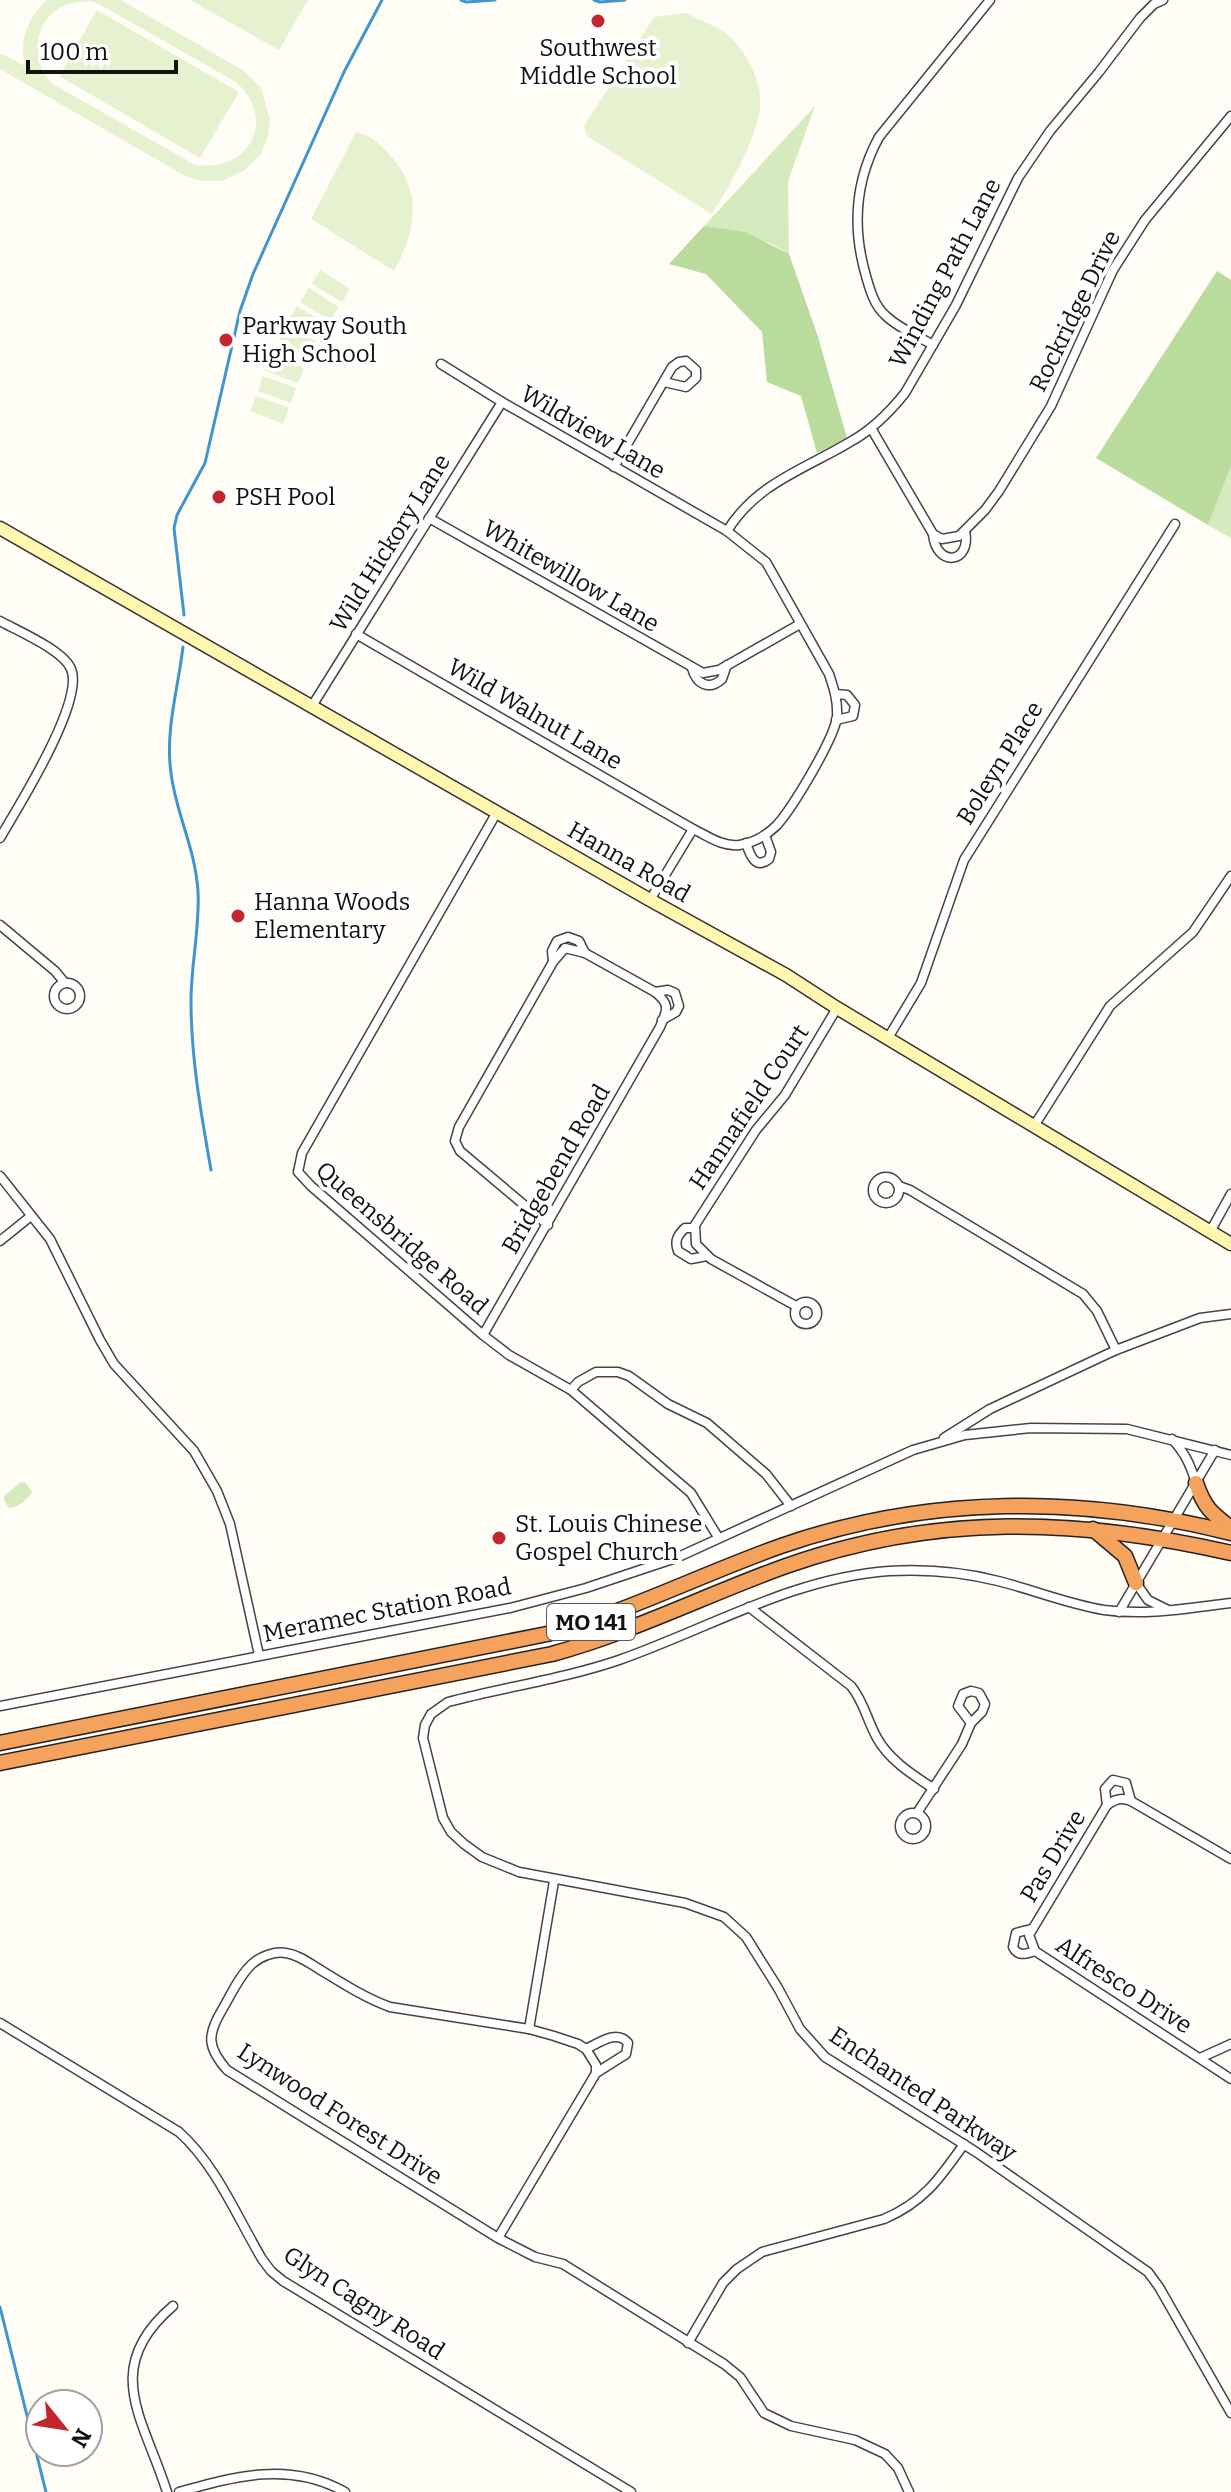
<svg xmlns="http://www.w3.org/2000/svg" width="1231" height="2492" font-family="Bitter,serif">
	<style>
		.green { fill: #d5ebbd }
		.forest { fill: #b9dc9c }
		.pitch { fill: #e6f2cf; fill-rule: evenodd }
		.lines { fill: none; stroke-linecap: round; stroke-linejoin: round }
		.stream { stroke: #3f96cf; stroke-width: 3 }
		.street-casing { stroke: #444; stroke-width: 11 }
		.secondary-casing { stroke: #333; stroke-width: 15 }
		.highway-casing { stroke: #222; stroke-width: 17 }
		.street { stroke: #fff; stroke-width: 8 }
		.secondary { stroke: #fff6b0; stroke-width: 12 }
		.highway { stroke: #f5a25d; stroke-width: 14 }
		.poi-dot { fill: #c4262e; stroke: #fff; stroke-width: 3 }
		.labels { text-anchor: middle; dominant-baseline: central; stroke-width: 8; stroke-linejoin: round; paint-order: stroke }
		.shield { fill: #fff; stroke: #585858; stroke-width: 2 }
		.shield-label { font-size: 22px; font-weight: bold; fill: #111 }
		.poi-label { font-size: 24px; fill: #111; stroke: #fff; text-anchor: start }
		.street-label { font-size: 24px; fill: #111; stroke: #fff }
	</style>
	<rect width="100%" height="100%" fill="#fffdf5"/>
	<g class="green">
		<polygon points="815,106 788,181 789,254 770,243 704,226"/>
		<polygon points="1231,466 1231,538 1208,525"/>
		<path d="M 21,1482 L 26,1483 L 32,1492 C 29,1499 17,1508 9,1508 L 4,1500 L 4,1496 Z"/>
	</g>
	<g class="forest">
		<polygon points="704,226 745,232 789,254 818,337 847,438 817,453 801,396 767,382 762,332 706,274 669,264"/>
		<polygon points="1217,271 1231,280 1231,466 1208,525 1096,458"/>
	</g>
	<g class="pitch">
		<path d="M 47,0 L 121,0 L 244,71 L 261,88 L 270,120 L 268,136 L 261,154 L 245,170 L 222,181 L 203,181 L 187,177 L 0,69 L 0,53 L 25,66 C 19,40 27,18 47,0 ZM 89,1 L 99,4 L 236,82 C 278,120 249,173 195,165 L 51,83 C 33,61 32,26 58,9 C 67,3 78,2 89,1 Z"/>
		<polygon points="190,0 308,0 279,50"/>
		<polygon points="97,10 239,92 200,158 59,76"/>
		<path d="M 686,13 C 699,20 718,26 729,36 C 749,54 765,87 759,114 C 752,148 730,185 712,214 L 587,136 L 584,126 L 654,17 Z"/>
		<path d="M 356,132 C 369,135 379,143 388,153 C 423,190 417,229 394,271 L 311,219 Z"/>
		<polygon points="320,270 350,289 342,302 312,284"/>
		<polygon points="309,288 339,307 330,320 300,302"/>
		<polygon points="297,306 327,324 319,338 289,319"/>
		<polygon points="286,324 316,342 307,356 277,337"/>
		<polygon points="270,356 304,368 298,383 265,371"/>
		<polygon points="263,376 296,388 291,403 258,391"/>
		<polygon points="256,396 289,408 283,424 250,411"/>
	</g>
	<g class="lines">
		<g class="stream">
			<polyline points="461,0 466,2 495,0"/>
			<polyline points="594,0 600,2 625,0"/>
			<polyline points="184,615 174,528 177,515 205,463 240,311 253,274 344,72 382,0"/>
			<path d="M 183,647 C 178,689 165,731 171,773 C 176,814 195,847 198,891 C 200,928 191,964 191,1001 C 191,1058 201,1113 211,1170"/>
			<polyline points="0,2307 46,2492"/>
		</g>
		<g class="street-casing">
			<g id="street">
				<path d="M 933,345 C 918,336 898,328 885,315 C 874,305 870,290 866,276 C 852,228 855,181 879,137 L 990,0"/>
				<polyline points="441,364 502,402 727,531"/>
				<polyline points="871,428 933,534 942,539 959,536 985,510 999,491 1051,406 1113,270 1145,220 1231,116"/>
				<polyline points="614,467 672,367 679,362 686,361 696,370 696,378 686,387 664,382"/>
				<polyline points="429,518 703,673 719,670 800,624"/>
				<path d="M 933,534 C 936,568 972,564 965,531"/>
				<path d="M 0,621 C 18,631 63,650 71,669 C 85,701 18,807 0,838"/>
				<polyline points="356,634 693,829"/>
				<path d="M 692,668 C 696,684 709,691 722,679 L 727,665"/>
				<polyline points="836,694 847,695 855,705 853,716 836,720"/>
				<polyline points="312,706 502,402"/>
				<polyline points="497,812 302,1153 298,1172 311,1186 483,1335 509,1355 571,1390 691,1493 718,1537"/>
				<path d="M 746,843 C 750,855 755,870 769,859 L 771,852 L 765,835"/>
				<path d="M 650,900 L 693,829 C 708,836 722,847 739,845 C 753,843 767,835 777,825 C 793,807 834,739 837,717 C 838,701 834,689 829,674 L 766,562 L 727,531 C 757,483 803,470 850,442 C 872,430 889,413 905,393 L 956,305 L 1018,178 L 1050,131 L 1099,72 L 1140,18 L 1154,4 L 1163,0"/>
				<polyline points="0,925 55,971 65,983"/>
				<polyline points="553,961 552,951 557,941 568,937 579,941 585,953"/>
				<circle cx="67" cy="996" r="13"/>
				<polyline points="655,992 668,990 675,993 679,1006 676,1012 662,1020"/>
				<polyline points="888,1038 921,983 964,860 1175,524"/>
				<polyline points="1034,1126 1110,1006 1193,932 1231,876"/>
				<polyline points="0,1176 50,1239 100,1340 114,1364 194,1451 217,1491 230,1524 259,1655"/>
				<circle cx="886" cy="1190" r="13"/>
				<polyline points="899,1186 910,1190 1083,1294 1097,1311 1116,1350"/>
				<path d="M 694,1228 L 685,1228 C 678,1235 674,1240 678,1251 L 691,1259 L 707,1256"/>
				<polyline points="1210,1232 1231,1194"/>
				<polyline points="0,1241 31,1216"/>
				<circle cx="806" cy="1313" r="11"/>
				<polyline points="796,1306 711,1259 696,1244 695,1225 756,1130 785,1095 837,1008"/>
				<path d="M 483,1335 L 660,1027 C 667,1010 671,1005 655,992 L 585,953 L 565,948 L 553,962 L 459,1127 L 455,1141 L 460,1151 L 548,1225"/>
				<polyline points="571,1390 578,1382 596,1372 618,1372 629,1376 668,1404 707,1423 766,1474 791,1506"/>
				<polyline points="944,1438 990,1409 1116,1350 1200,1318 1231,1314"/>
				<path d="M 1172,1439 C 1185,1453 1190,1464 1196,1483"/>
				<polyline points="1136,1583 1148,1600 1168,1610"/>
				<path d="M 1231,1603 C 1188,1608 1147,1616 1104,1610 C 1068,1604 1034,1590 998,1581 C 963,1572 925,1569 889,1571 C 792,1578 710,1628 619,1660 C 563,1679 505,1687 448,1702 L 431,1714 L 425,1725 L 423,1738 L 443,1818 L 451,1832 L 464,1844 L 482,1857 L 519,1872 L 685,1903 L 724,1917 L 746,1937 L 778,1988 L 800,2029 L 825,2057 L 976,2152 L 1148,2272 L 1159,2287 L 1231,2413"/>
				<path d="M 749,1607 L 851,1686 C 864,1702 867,1720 877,1738 C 889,1760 913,1775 934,1789"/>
				<polyline points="1119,1612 1215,1450"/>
				<polygon points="971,1691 979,1693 985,1704 982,1712 971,1723 958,1706 963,1694"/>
				<polyline points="0,1706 510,1608 586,1588 676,1558 913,1450 965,1435 1031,1428 1127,1429 1231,1455"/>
				<polyline points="1107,1805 1105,1789 1113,1780 1126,1783 1131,1801"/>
				<circle cx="913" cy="1826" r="13"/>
				<polyline points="917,1813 962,1744 971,1723"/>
				<path d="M 1231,1859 L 1131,1801 C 1122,1797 1115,1799 1107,1805 L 1029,1935 L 1035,1951 L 1231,2079"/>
				<path d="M 1031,1929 L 1016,1933 L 1013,1947 C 1018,1957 1026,1954 1035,1951"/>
				<path d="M 0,2023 L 179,2132 C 216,2165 237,2217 262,2259 L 271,2271 L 283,2281 L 631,2492"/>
				<polyline points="529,2029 554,1881"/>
				<path d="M 586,2049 C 599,2043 617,2029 628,2043 L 626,2054 L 596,2073"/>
				<polyline points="1200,2058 1231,2044"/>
				<path d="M 498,2238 L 596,2073 L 596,2065 L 586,2049 L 578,2044 L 554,2036 L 529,2029 L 390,2007 C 365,1998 342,1983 319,1969 C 309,1963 299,1955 286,1953 C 275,1951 261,1956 252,1964 C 239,1976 231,1995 222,2010 C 207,2035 207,2047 227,2070 L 498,2238 L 535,2257 L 563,2264 L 724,2364 L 740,2377 L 764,2413 L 791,2426 L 855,2440 L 885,2454 L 898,2468 L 909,2492"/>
				<path d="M 688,2343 L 723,2283 L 737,2269 L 762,2252 L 884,2219 C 924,2202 940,2178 964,2144"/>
				<path d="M 167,2492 C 144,2419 100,2368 173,2306"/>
				<path d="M 179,2492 C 236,2476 290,2461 345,2492"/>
			</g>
		</g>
		<g class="secondary-casing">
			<polyline id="secondary" points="0,528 650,900 786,975 837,1008 1231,1244"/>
		</g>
		<g class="highway-casing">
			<g id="highway">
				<path d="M 1196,1483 C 1204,1507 1211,1513 1231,1528"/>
				<polyline points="1093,1529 1125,1556 1136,1583"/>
				<path d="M 0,1743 L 547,1634 C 628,1612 702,1574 781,1546 C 927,1495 1082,1495 1231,1533"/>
				<path d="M 0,1763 L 552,1654 C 633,1632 708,1594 786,1566 C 936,1513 1078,1518 1231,1553"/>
			</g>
		</g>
		<use href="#street" class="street"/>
		<use href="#secondary" class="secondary"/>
		<use href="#highway" class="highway"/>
	</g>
	<g class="poi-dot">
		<circle cx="598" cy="21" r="8"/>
		<circle cx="226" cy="340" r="8"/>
		<circle cx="219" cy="497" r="8"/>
		<circle cx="238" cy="916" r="8"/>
		<circle cx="499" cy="1538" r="8"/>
	</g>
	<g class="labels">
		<rect class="shield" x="547" y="1604" width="88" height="36" rx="6"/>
		<g class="shield-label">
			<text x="591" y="1622">MO 141</text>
		</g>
		<g class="poi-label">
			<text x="598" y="48" text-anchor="middle">Southwest<tspan x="598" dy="28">Middle School</tspan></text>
			<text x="242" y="326">Parkway South<tspan x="242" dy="28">High School</tspan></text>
			<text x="235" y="497">PSH Pool</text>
			<text x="254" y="902">Hanna Woods<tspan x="254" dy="28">Elementary</tspan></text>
			<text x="515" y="1524">St. Louis Chinese<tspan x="515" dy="28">Gospel Church</tspan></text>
		</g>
		<g class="street-label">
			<text transform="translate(945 273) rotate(-62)">Winding Path Lane</text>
			<text transform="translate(1075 311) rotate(-64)">Rockridge Drive</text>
			<text transform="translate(593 432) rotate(30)">Wildview Lane</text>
			<text transform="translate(390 543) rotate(-58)">Wild Hickory Lane</text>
			<text transform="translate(571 576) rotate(30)">Whitewillow Lane</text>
			<text transform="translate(535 714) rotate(30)">Wild Walnut Lane</text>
			<text transform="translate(1000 763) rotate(-58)">Boleyn Place</text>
			<text transform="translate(629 862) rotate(30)">Hanna Road</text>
			<text transform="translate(749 1107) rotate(-56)">Hannafield Court</text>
			<text transform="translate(556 1169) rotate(-60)">Bridgebend Road</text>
			<text transform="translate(402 1238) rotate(41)">Queensbridge Road</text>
			<text transform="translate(387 1610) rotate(-11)">Meramec Station Road</text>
			<text transform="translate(1053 1856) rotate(-59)">Pas Drive</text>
			<text transform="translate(1124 1985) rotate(33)">Alfresco Drive</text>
			<text transform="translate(923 2094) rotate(34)">Enchanted Parkway</text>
			<text transform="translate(340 2114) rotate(33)">Lynwood Forest Drive</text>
			<text transform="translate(364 2303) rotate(33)">Glyn Cagny Road</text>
		</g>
	</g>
	<g transform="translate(64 2428) rotate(120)"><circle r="38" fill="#ffffff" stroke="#a0a0a0" stroke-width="2"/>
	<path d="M0-6L14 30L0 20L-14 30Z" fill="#c4262e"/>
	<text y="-12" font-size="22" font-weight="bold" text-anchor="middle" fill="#111111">N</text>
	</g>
	<path d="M28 60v12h148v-12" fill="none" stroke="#111111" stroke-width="4"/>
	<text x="40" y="60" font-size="24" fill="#111111" stroke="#ffffff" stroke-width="6" paint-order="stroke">100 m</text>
</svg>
